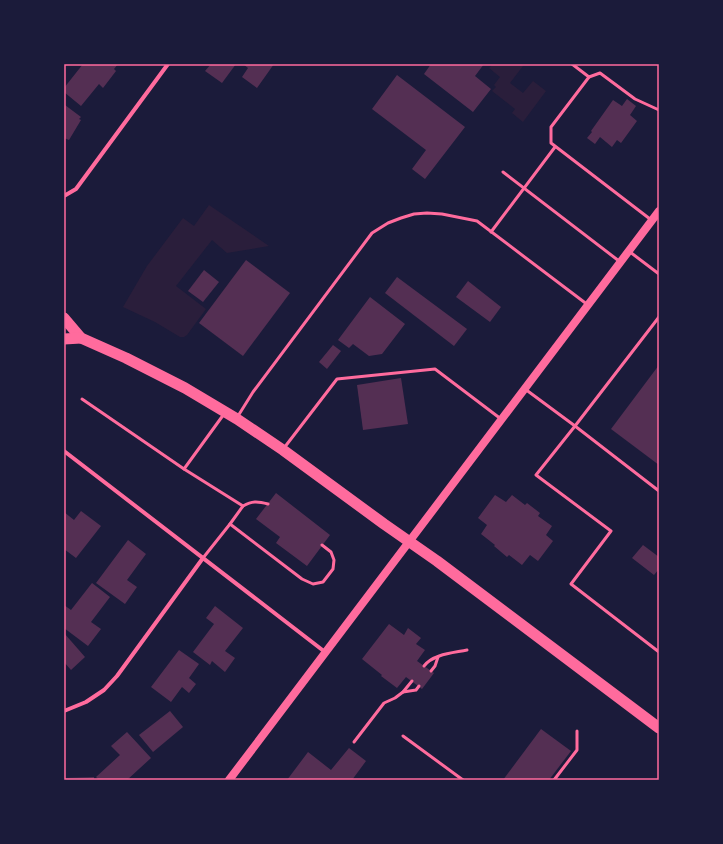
<svg xmlns="http://www.w3.org/2000/svg" width="723" height="844" font-family="'Noto Serif',serif">
	<style>
		.green { fill: #2a1e3b }
		.building { fill: #542f53 }
		.lines { fill: none; stroke-linecap: round; stroke-linejoin: round }
		.service { stroke: #ff6b9d; stroke-width: 3 }
		.minor { stroke: #ff6b9d; stroke-width: 4 }
		.secondary { stroke: #ff6b9d; stroke-width: 8 }
		.trunk { stroke: #ff6b9d; stroke-width: 11 }
		.neatline { fill: none; stroke: #ff6b9d; stroke-width: 1.5 }
	</style>
	<rect width="100%" height="100%" fill="#1b1b3a"/>
	<g class="green">
		<polygon points="493,64 521,64 523,66 510,83 523,93 533,81 546,91 523,122 512,113 515,109 492,91 496,87 494,85 500,77 489,68"/>
		<polygon points="209,205 269,246 227,253 212,240 176,286 206,309 187,335 184,337 180,337 155,322 123,307 147,266 183,218 194,226"/>
	</g>
	<g class="building">
		<polygon points="83,64 118,64 114,69 116,71 103,88 99,84 81,106 64,92 64,88"/>
		<polygon points="211,64 236,64 222,83 205,71"/>
		<polygon points="243,64 274,64 257,88 242,77 248,68"/>
		<polygon points="431,64 484,64 475,76 491,89 473,112 424,74"/>
		<polygon points="397,75 465,127 425,179 412,169 426,150 372,109"/>
		<polygon points="627,99 636,106 630,115 637,121 621,143 617,140 612,147 600,137 595,144 587,138 592,132 591,131 613,100 622,106"/>
		<polygon points="65,105 81,117 79,119 81,120 69,140 64,138 64,107"/>
		<polygon points="246,260 290,293 243,356 199,323"/>
		<polygon points="204,270 219,282 203,302 188,291"/>
		<polygon points="397,277 467,329 454,346 385,293"/>
		<polygon points="468,281 501,307 490,322 456,297"/>
		<polygon points="370,297 405,324 382,354 369,356 353,344 349,348 338,340"/>
		<polygon points="333,345 341,351 327,369 319,362"/>
		<polygon points="659,365 659,465 611,429"/>
		<polygon points="401,378 408,424 363,430 357,385"/>
		<polygon points="276,493 330,535 307,566 276,543 280,537 256,519"/>
		<polygon points="495,495 506,502 512,495 525,505 527,503 540,513 538,516 552,526 546,535 553,541 538,561 530,555 522,565 509,555 507,557 494,546 495,545 481,534 487,525 478,518"/>
		<polygon points="81,511 101,526 76,558 64,549 64,512 74,520"/>
		<polygon points="128,540 146,554 127,580 137,587 125,604 96,583"/>
		<polygon points="643,545 659,557 659,569 654,575 632,558"/>
		<polygon points="92,583 110,597 91,622 101,629 88,646 64,628 64,605 71,610"/>
		<polygon points="215,606 243,628 225,651 235,658 225,672 212,661 210,665 193,652 214,624 206,618"/>
		<polygon points="389,624 404,635 408,628 421,638 416,644 425,650 417,661 434,673 422,689 406,677 397,688 381,676 382,675 362,659"/>
		<polygon points="64,633 85,657 71,670 64,662"/>
		<polygon points="179,650 199,664 189,678 196,684 189,693 182,687 171,702 151,687"/>
		<polygon points="170,711 183,727 153,752 139,735"/>
		<polygon points="541,729 571,751 549,780 503,780"/>
		<polygon points="127,732 151,758 127,780 99,780 96,777 120,755 111,746"/>
		<polygon points="349,748 366,761 352,780 287,780 308,752 331,770"/>
		<polygon points="94,777 94,780 64,780 64,778"/>
	</g>
	<g class="lines">
		<g class="service">
			<polyline points="572,64 589,77"/>
			<polyline points="503,172 619,261"/>
			<polyline points="650,219 551,143 551,127 589,77 600,73 635,99 659,110"/>
			<polyline points="491,232 555,147"/>
			<polyline points="630,252 659,274"/>
			<polyline points="659,317 575,426 536,475 611,531 571,584 659,652"/>
			<polyline points="525,389 575,426 659,491"/>
			<polyline points="82,399 184,469 224,414"/>
			<polyline points="238,416 253,392 372,233 388,223 401,218 414,214 427,213 442,214 477,221 588,305"/>
			<polyline points="284,448 337,379 435,369 501,419"/>
			<polyline points="184,469 243,506 230,524 203,558"/>
			<path d="M 243,506 C 252,501 257,501 268,504"/>
			<polyline points="230,524 302,579 313,584 323,582 333,569 334,560 331,552 322,545"/>
			<path d="M 424,666 C 433,654 453,653 467,650"/>
			<polyline points="431,671 435,666 438,657"/>
			<polyline points="403,692 416,690 419,686"/>
			<polyline points="403,736 463,780"/>
			<polyline points="354,742 384,703 395,698 403,692 412,681"/>
			<polyline points="554,780 577,750 577,731"/>
		</g>
		<g class="minor">
			<polyline points="64,196 76,189 168,64"/>
			<polyline points="64,451 325,652"/>
			<polyline points="64,711 86,702 104,690 117,676 203,558"/>
		</g>
		<polyline class="secondary" points="229,780 659,211"/>
		<g class="trunk">
			<polyline points="64,318 81,338 126,358 185,388 237,419 283,450 384,524 437,561 659,728"/>
			<polyline points="64,339 81,338"/>
		</g>
	</g>
	<rect width="723" height="844" fill="none" stroke="#1b1b3a" stroke-width="130"/>
	<rect x="65" y="65" width="593" height="714" class="neatline"/>
</svg>
